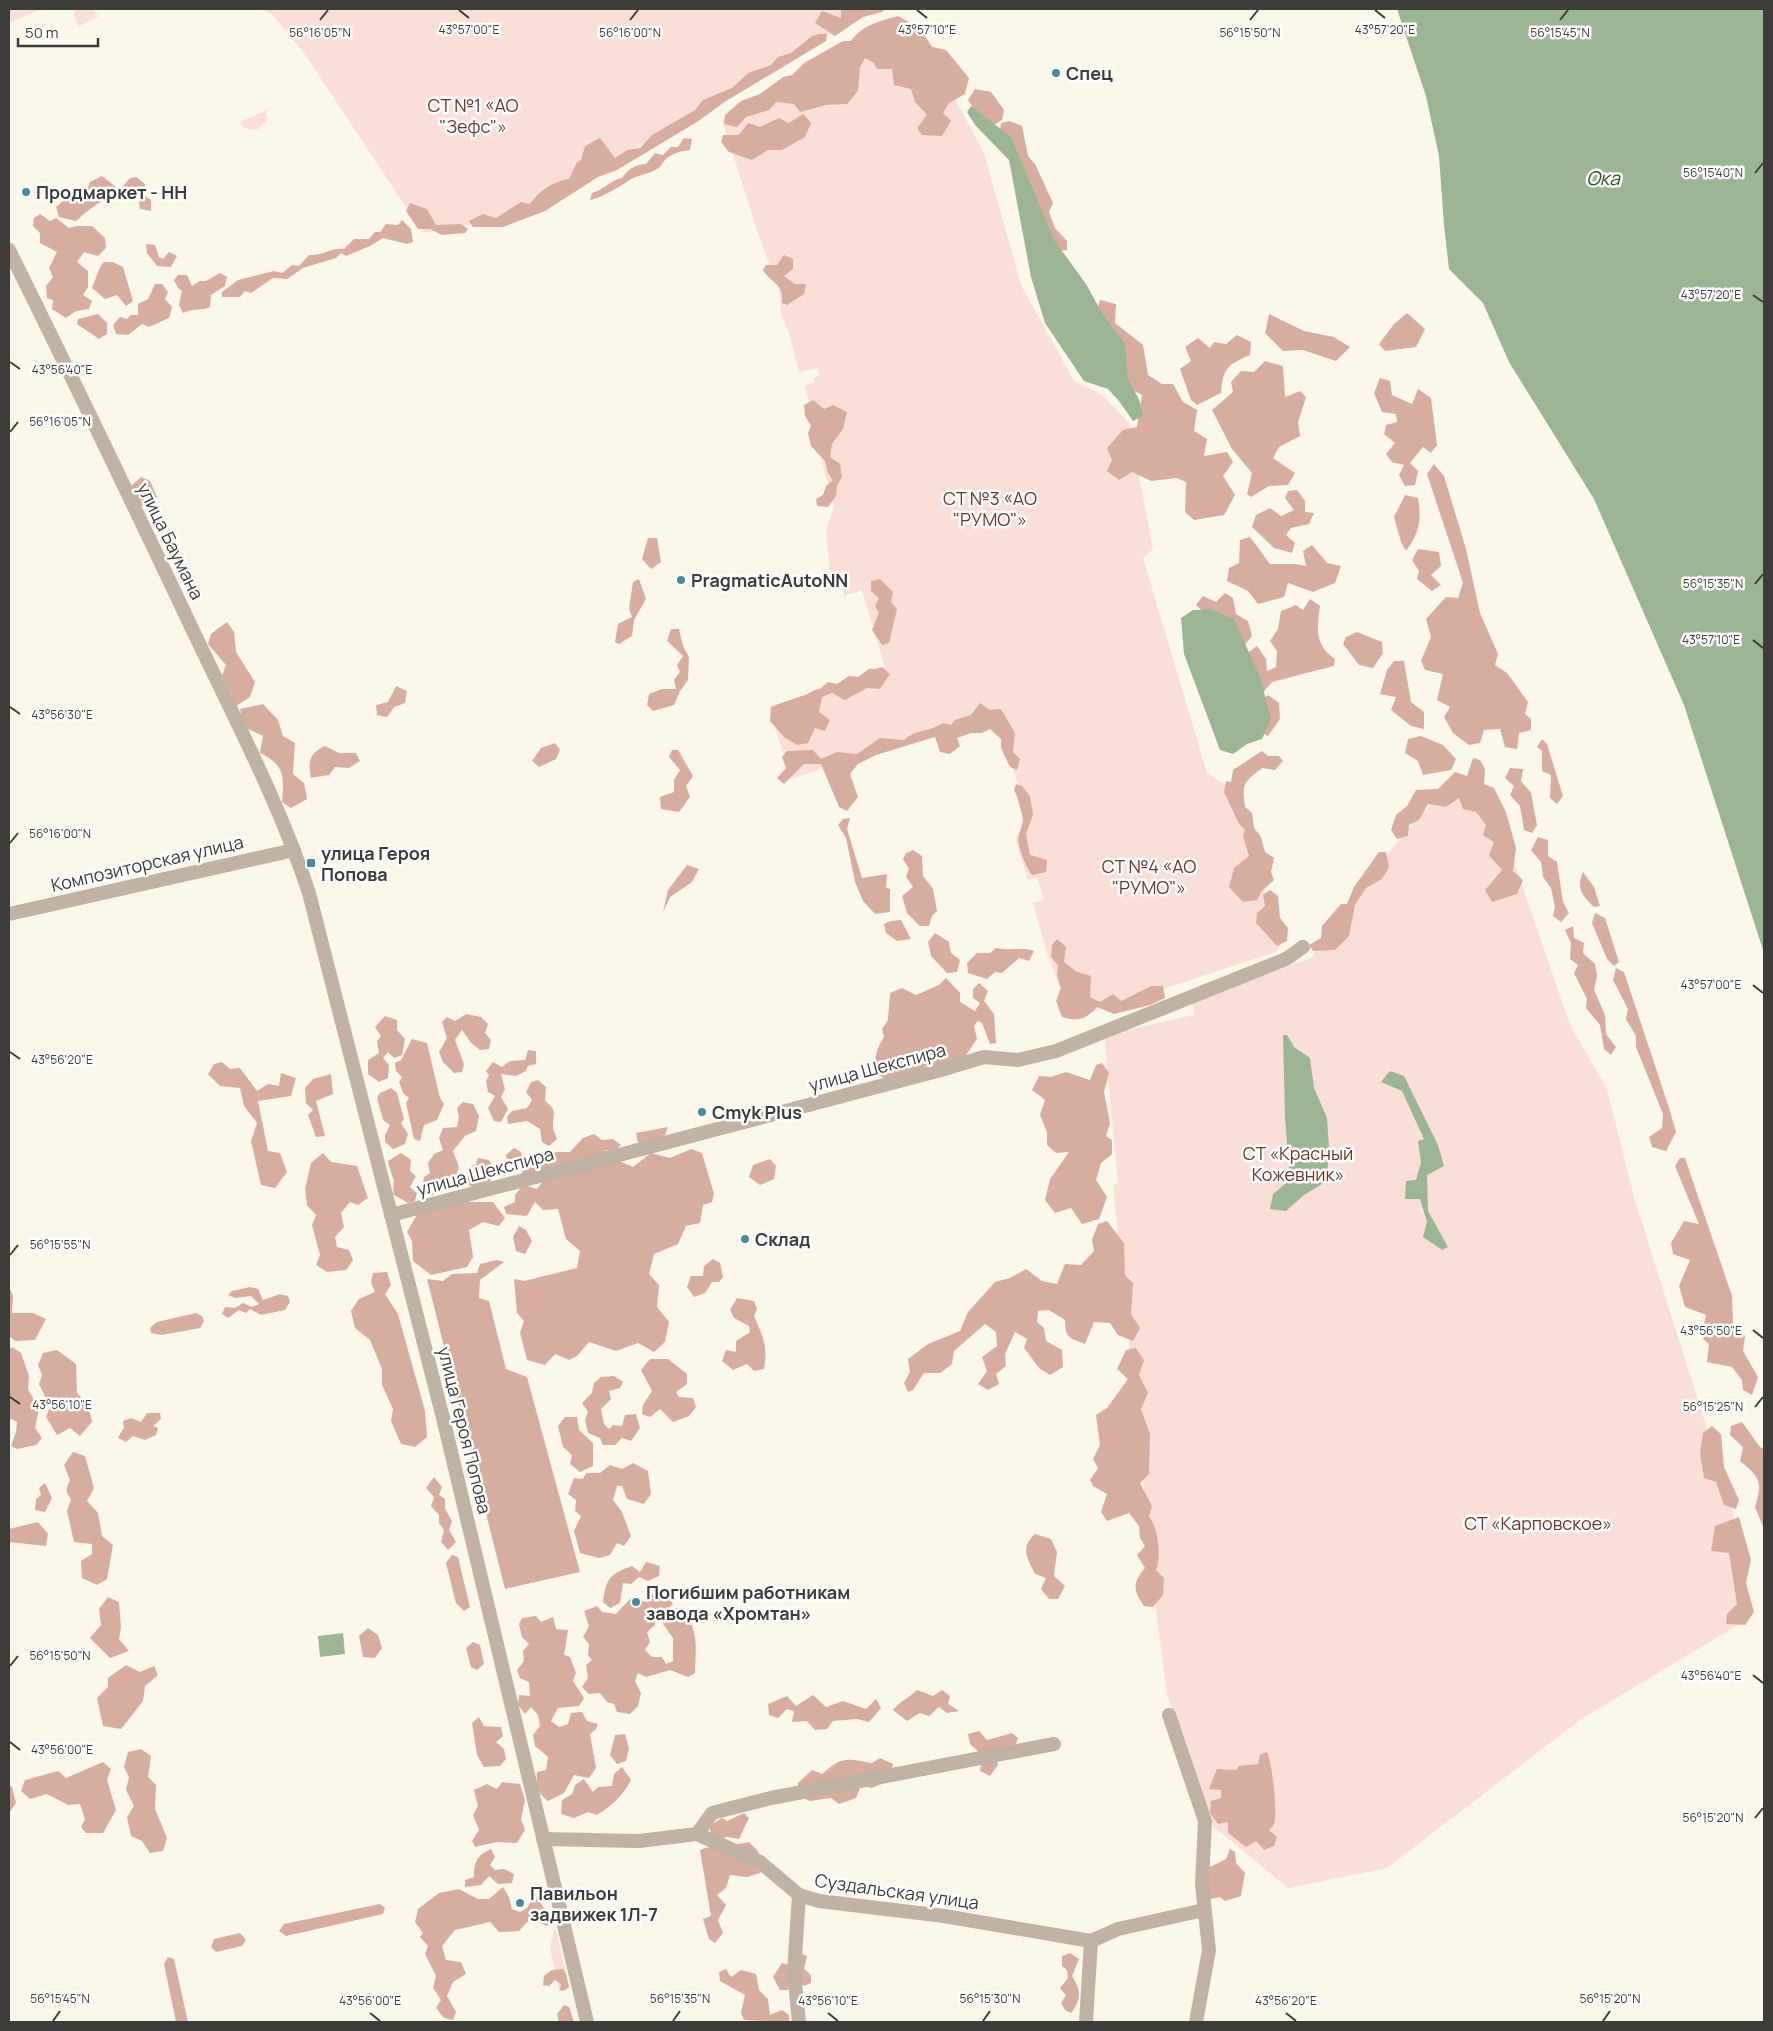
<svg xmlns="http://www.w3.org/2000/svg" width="1773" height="2031" font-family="Manrope,sans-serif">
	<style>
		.green { fill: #fadfd8 }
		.forest { fill: #d7ada0 }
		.water { fill: #9cb594 }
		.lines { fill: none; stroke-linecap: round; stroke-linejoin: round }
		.minor { stroke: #c1b2a6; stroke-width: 14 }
		.ticks { fill: none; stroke: #3e3c38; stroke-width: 2 }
		.poi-dot { fill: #488b9b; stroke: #fff; stroke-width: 2 }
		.labels { text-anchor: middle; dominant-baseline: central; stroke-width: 5; stroke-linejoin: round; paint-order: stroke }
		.poi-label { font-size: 18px; font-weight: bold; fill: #3e3c38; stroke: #fff; text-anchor: start }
		.park-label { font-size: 18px; fill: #6f3727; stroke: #fff }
		.street-label { font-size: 18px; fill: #3e3c38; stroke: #fff }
		.water-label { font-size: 19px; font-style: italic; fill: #2f5224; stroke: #fff }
		.ticks-label { font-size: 12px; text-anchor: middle; fill: #3e3c38; stroke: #fff; stroke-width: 5; stroke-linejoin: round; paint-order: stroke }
	</style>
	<rect width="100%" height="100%" fill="#fcf7eb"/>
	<g class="green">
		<polygon points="9,9 41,9 9,23"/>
		<polygon points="75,9 94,9 98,17 79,26 74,16"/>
		<polygon points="262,9 872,9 522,215 423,233 304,53 272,14"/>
		<polygon points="924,41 984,153 1021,285 1074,381 1101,394 1129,423 1153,549 1143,558 1207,773 1236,792 1281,945 1276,952 1071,1019 1046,950 1033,903 1044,900 1037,877 1028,880 1015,838 1029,820 995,713 791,779 770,709 885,668 862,590 844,596 842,584 831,584 826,530 834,507 811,420 810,405 805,386 815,382 814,378 820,375 817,368 799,372 789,333 781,313 780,293 758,233 722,120 800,73"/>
		<path d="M 267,110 L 266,121 L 258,129 C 251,130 244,130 240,122 Z"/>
		<polygon points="1452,780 1491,794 1570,1025 1607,1089 1635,1201 1733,1511 1748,1619 1580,1720 1387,1868 1288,1888 1213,1826 1167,1695 1157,1619 1113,1185 1118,1184 1104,1035 1194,1015 1192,1002 1311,958 1392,848"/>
		<polygon points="555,1927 570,1989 559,1991 550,1948"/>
	</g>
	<g class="forest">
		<polygon points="841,9 885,9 882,12 863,17 835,36 815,23 822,11 841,18"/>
		<path d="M 898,16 L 921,29 L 932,47 L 946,50 L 969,78 L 965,94 L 949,103 L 943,113 L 951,121 L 942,136 L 922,135 L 917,128 L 927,115 L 915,102 L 911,89 L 894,85 L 892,69 L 877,69 L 874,63 L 865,58 L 860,67 L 858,91 L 847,104 L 826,105 L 800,112 L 794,104 L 776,102 L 769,110 L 746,117 L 737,127 L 724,124 L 725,115 L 741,101 L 760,94 L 783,77 L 792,75 L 804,63 L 843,41 L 851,41 C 862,25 880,21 898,16 Z"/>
		<path d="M 819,34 L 827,34 L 826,41 L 726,101 L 697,122 L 617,170 L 598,177 L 545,211 L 503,227 L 473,227 L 469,221 L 483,214 L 496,218 L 521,202 L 530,204 C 540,190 552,182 569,179 L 577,162 L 581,160 L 585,146 L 600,138 L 615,158 L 627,150 L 640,148 L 652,135 L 695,110 L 703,100 L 732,88 L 748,73 L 771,65 L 778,57 L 791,53 L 812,36 Z"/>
		<polygon points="975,89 991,92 1004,110 1002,120 994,125 978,115 968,100"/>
		<polygon points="803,114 811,123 805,137 782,150 768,150 752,160 729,152 721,142 723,135 739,135 748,123 760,127 779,118 789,123"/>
		<polygon points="1009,121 1022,126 1028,156 1035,164 1053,203 1049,212 1055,228 1067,241 1067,250 1058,251 999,136 1001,123"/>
		<path d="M 684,138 L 692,139 L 690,150 C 681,151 672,153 665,160 C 662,163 661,167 657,169 C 649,174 636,175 628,181 C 621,186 599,199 590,200 L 592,193 C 604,190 610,180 622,178 C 628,169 636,164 646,164 L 655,153 L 663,155 L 671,147 L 678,147 Z"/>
		<path d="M 102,176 L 120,190 L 130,178 L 136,177 L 145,184 L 144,195 L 151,200 L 151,211 L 140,209 L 138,195 C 111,190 95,205 76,221 L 59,217 L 56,207 L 74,191 L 86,193 L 90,182 Z"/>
		<polygon points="410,203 427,209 436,225 461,224 468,229 465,233 442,235 430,229 418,229 406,211"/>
		<polygon points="40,214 50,221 56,218 69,228 77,226 92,226 105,238 106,248 98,256 84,252 77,262 88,271 88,287 83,295 92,301 89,309 76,311 66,318 52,309 53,300 47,298 46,286 53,277 49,268 57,252 40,243 40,233 33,226 34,218"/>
		<path d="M 402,220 L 411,229 L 413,242 L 407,244 L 383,238 L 370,246 L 346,256 L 341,253 L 336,258 L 303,268 L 287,279 L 273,278 L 251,293 L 245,291 L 240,297 L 222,297 L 222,292 L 238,280 L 274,271 L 282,273 L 292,265 L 299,266 L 309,255 C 325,256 330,247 344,249 L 354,239 L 369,239 L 375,232 L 380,232 L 386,224 L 398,225 Z"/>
		<polygon points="146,244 155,245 159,257 163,259 169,252 177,256 171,267 157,266 147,253"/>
		<path d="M 784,255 L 793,259 L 793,269 L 784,276 L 795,284 L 806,284 L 804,294 L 787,305 L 782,303 C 784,282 771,284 763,270 L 766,265 L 777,265 Z"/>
		<path d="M 104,262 L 113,262 L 123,267 L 133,301 L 126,306 L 117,295 L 105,299 L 92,288 C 96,279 98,268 104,262 Z"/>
		<path d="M 220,273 L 227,277 L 225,286 L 211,295 L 210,307 C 201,311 193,308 183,313 L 179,305 L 182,291 L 178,288 L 174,280 L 178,275 L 187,275 L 192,286 L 200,281 L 206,281 Z"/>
		<polygon points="155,284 162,284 168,292 165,299 172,307 169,318 149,327 142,324 128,335 116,334 113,325 120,317 127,319 131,315 138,315 138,304 148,299"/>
		<polygon points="1100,300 1116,304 1115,323 1143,345 1148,375 1162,384 1173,384 1183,402 1197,410 1194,431 1207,439 1204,456 1227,452 1233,462 1223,476 1235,495 1224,515 1194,520 1185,512 1186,482 1177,478 1151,481 1132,472 1119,480 1107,471 1112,460 1107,448 1123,430 1137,427 1142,395 1127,387 1096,314"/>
		<polygon points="1407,313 1425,329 1416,347 1385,351 1379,344 1394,324"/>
		<polygon points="98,314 107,323 107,334 99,339 77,324 78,319"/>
		<polygon points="1269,314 1304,331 1334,337 1350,347 1336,361 1303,350 1283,351 1265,333"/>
		<path d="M 1237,335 L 1251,342 L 1250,355 C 1227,365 1223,368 1221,393 L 1197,405 L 1191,400 L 1180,369 L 1191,361 L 1185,347 L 1198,338 L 1210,348 L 1214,342 L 1226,344 Z"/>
		<polygon points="1265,361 1283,366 1285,397 1300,391 1306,397 1298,422 1300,436 1279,447 1273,458 1295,473 1288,485 1269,486 1251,497 1247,494 1252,473 1232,449 1212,410 1233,392 1231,382 1241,371 1254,372"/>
		<polygon points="1380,378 1390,381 1392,395 1412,404 1418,389 1431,398 1437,445 1431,453 1423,447 1410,463 1418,471 1415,485 1405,486 1399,475 1404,465 1392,462 1386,454 1395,443 1384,434 1386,425 1397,422 1396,414 1382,412 1374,393"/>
		<polygon points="813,400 824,409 833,405 847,412 843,429 832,444 830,457 840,464 842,477 837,486 836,496 828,507 817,506 816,499 823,495 826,486 833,480 828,473 825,461 811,446 808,433 811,426 805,416 804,405"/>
		<polygon points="1434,464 1444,476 1466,549 1480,613 1498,654 1495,665 1507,673 1528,702 1525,714 1531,719 1531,730 1519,733 1517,749 1505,747 1500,729 1484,730 1480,743 1469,745 1453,733 1444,717 1450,707 1437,700 1443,674 1425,670 1421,661 1431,637 1426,619 1446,597 1458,598 1463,583 1427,474"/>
		<polygon points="141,477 150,481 157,497 147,507 136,504 131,486"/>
		<polygon points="1297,490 1305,501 1305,512 1314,513 1309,524 1291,528 1286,535 1295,543 1292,553 1274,548 1252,527 1256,515 1270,508 1281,516 1294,510 1285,498 1288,491"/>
		<path d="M 1405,495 L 1418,498 C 1422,520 1419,533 1406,551 L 1401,542 L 1394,517 Z"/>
		<polygon points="1250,537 1270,564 1296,564 1306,566 1303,551 1312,545 1327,563 1341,566 1335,583 1313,592 1288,583 1284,597 1258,604 1248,591 1227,581 1229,568 1239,563 1240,540"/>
		<polygon points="648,538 657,538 661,562 651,569 642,559"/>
		<polygon points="1418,549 1439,552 1441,566 1431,575 1441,585 1432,591 1417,579 1419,571 1412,560"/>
		<polygon points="639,579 646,599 634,620 632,636 619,644 615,642 618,624 632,617 629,608 633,582"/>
		<polygon points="880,579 893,592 891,602 897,609 889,643 882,645 872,630 879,613 875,606 879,598 871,591 871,581"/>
		<polygon points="1225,593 1233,598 1236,614 1248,621 1252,636 1243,647 1196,605 1203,596 1216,602"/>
		<path d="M 1310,599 L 1320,606 C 1317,628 1314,645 1335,659 L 1334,666 L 1272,682 L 1261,695 L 1246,654 L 1257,646 L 1266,659 L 1267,671 L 1276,667 L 1277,651 L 1270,641 L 1278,629 L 1281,611 L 1296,605 L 1303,610 Z"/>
		<polygon points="227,622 234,632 236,652 255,682 250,697 233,708 232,695 222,676 226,665 208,644 211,634"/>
		<polygon points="671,629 679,629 683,646 689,657 688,680 680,691 674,705 653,711 647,705 649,694 662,689 676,689 674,680 680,672 677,665 683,656 667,641"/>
		<polygon points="1357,632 1382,642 1383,653 1373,668 1359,665 1343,644 1346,637"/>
		<polygon points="1394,661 1404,661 1411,702 1424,712 1424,729 1411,726 1391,710 1396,697 1380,694 1387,670"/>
		<path d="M 882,667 L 890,674 L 880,689 L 867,688 L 845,700 L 832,693 L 822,697 L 819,712 L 830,720 L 825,731 L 815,728 L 808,743 L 797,745 L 784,737 L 770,721 L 771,707 C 783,702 793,699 805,695 C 811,693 814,689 820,689 L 828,682 L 837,684 L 849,676 L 858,677 L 869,669 L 875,669 Z"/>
		<polygon points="396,686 407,691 405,703 394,707 387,717 377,715 376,705 388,702"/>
		<polygon points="1268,695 1279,703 1280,719 1268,736 1260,732 1259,703"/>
		<path d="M 980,703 L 990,710 L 1001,709 L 1015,733 L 1013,752 L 1020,759 L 1017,770 L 1010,767 L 1001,748 L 1001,739 L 990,729 L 982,733 L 971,733 L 957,738 L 960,746 L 950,754 L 940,752 L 935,737 L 876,755 L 858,764 L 850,774 L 858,797 L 847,811 L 839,807 L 821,764 L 804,764 L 784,784 L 777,778 L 786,768 L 782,757 L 787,751 L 813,750 L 821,759 L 837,752 L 857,754 L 880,738 L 904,740 C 916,729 929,732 943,723 L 951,725 L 955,720 L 971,715 Z"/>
		<path d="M 263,704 L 278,720 L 283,736 L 295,743 L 293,774 L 304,783 L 307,799 L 291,808 L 282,802 C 284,776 285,765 260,753 L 263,736 L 244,727 L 240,709 Z"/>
		<polygon points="1421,736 1443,745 1456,759 1451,770 1423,775 1418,761 1405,753 1408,739"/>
		<polygon points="1542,739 1547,744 1563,796 1557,804 1550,798 1551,775 1542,771 1542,751 1537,747"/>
		<polygon points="555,743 560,750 556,759 539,767 532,761 541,748"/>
		<path d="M 325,746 L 339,753 L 356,753 L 360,761 L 349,768 L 335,767 L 329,775 L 311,778 C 308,762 309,753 325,746 Z"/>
		<polygon points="672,750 678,750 693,776 686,786 690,797 679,812 661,809 660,797 674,792 674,780 680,770 669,757"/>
		<path d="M 1262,751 L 1268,756 L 1279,756 L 1283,761 L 1275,770 L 1262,768 C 1243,783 1242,783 1245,807 L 1252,813 L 1254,828 L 1261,837 L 1265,852 L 1274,858 L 1271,872 L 1274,880 L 1262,891 L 1257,900 L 1243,902 L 1229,887 L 1234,868 L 1249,856 L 1243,836 L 1245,830 L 1239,824 L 1224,792 L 1226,781 L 1231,782 L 1233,770 Z"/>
		<polygon points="1473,758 1480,760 1485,769 1484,784 1494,788 1506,812 1516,848 1513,871 1523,880 1517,894 1492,902 1485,890 1502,870 1489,855 1494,842 1483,835 1486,825 1476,812 1463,809 1459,798 1446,807 1428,804 1419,820 1409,825 1408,836 1397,839 1391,830 1396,815 1407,806 1416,790 1438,789 1455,772 1467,776"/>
		<polygon points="1510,768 1523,769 1521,781 1531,793 1537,825 1532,833 1524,830 1520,806 1510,795 1514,786 1505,778"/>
		<path d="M 1016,784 L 1022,786 L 1030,796 L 1033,815 L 1026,834 L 1030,855 L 1047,860 L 1046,872 L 1032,875 C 1026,868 1016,844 1019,835 C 1020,830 1023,824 1023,819 C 1021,810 1018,797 1014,790 Z"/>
		<polygon points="850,818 847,829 862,878 887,874 886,888 890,889 890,912 875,914 863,901 855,882 846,838 838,825 843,819"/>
		<polygon points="1538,837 1548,840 1548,856 1557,862 1563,902 1569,913 1561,922 1553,916 1555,907 1551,888 1543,877 1541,862 1531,850"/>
		<polygon points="913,850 922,856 923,876 933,889 937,911 932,916 929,926 920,926 907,913 902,896 913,887 906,877 909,869 903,859 906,853"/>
		<polygon points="1379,852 1386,852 1389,867 1382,879 1366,888 1355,905 1349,936 1335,950 1313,951 1309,945 1321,938 1322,926 1341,904 1347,904 1354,887"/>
		<polygon points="687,865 699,869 692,882 670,897 663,912 668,890"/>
		<path d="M 1583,872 L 1594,887 L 1600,906 L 1594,907 C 1582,896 1576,888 1583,872 Z"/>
		<polygon points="1270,890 1278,896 1280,918 1288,928 1287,941 1277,946 1256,923 1257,913 1265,906 1263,895"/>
		<polygon points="1595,913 1605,918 1619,962 1614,966 1607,959 1592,923"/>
		<polygon points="901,920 911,939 897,941 886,933 884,924 891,921"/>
		<polygon points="1573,926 1574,938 1584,943 1583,953 1595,964 1597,976 1594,990 1605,1015 1606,1034 1616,1047 1611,1055 1604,1049 1600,1025 1586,1008 1587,999 1574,973 1578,965 1570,959 1571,943 1565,930"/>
		<polygon points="935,933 949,942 951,953 960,960 957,972 947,973 931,956 928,942"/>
		<path d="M 1057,939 L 1066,947 L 1064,962 L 1077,972 L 1091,976 L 1090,997 L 1100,1002 L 1113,994 L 1121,1001 L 1151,986 L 1163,986 L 1165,998 L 1150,1005 L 1114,1014 L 1097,1007 C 1086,1019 1079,1022 1062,1017 L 1056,1001 L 1061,988 L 1057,975 L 1058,965 L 1051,957 L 1052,945 Z"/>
		<path d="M 996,948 C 1009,951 1022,947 1034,951 L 1029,961 L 1019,958 L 1002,973 L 995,972 L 987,979 L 968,973 L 967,963 L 977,953 L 990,953 Z"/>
		<polygon points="1616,968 1624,972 1670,1111 1676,1132 1666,1151 1652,1147 1649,1137 1662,1128 1663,1114 1636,1047 1636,1036 1626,1019 1628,1009 1613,980"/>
		<path d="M 946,978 L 960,993 L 960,1002 L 975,1011 L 980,1003 L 973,998 L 973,989 L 979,983 L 988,991 L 984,1001 L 994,1014 L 996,1043 L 990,1044 L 982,1023 L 978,1021 L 974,1026 L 977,1039 L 964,1058 L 943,1067 L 926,1066 L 913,1075 L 885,1079 L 876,1073 C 874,1059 876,1049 884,1037 L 882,1029 L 888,1020 L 890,993 L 902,988 L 916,995 L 939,985 Z"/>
		<polygon points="466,1014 481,1017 488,1024 485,1033 491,1040 489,1049 480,1050 471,1043 462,1030 455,1040 464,1064 462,1072 454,1073 443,1062 439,1052 447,1038 442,1022 447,1017 455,1021"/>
		<polygon points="385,1016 397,1020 397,1030 405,1039 402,1055 394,1058 388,1052 383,1058 389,1065 388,1078 379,1082 368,1074 368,1060 379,1053 377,1041 381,1036 375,1027"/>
		<polygon points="412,1039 427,1043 440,1098 444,1104 437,1120 424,1125 420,1141 414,1139 406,1103 409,1098 403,1093 399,1082 402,1077 396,1071 395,1063 401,1060"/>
		<polygon points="528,1050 536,1051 536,1064 528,1066 526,1071 516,1076 501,1074 505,1089 501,1097 508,1109 501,1122 494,1121 488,1108 495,1096 488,1092 486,1081 489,1075 486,1071 493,1062 502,1067 510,1061 525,1060"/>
		<polygon points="222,1062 230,1069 240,1068 257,1091 268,1084 279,1086 281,1073 296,1078 291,1096 258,1101 268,1151 280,1153 287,1172 275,1188 261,1185 251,1141 257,1123 244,1106 240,1088 220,1086 208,1074 214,1064"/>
		<polygon points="1102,1063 1109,1073 1104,1092 1110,1123 1106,1136 1112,1140 1112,1154 1101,1163 1096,1180 1107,1197 1099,1219 1082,1224 1071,1208 1055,1213 1045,1200 1050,1179 1069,1152 1056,1153 1047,1145 1047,1132 1040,1115 1045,1100 1032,1090 1039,1076 1051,1077 1066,1072 1090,1080 1096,1065"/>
		<polygon points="331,1074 333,1094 316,1101 325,1136 316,1137 308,1115 313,1110 306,1103 305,1088 313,1079"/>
		<path d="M 538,1080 L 546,1087 L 545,1101 C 559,1112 552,1113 553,1127 C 553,1130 556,1135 557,1139 L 549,1146 L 542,1142 L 540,1129 L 527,1121 L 508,1124 L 507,1117 L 512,1111 L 527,1108 L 532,1100 L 526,1092 L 531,1082 Z"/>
		<polygon points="391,1088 397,1093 404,1119 401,1123 408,1134 405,1144 393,1149 385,1142 385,1135 390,1125 383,1120 377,1098 380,1093"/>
		<polygon points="463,1102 473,1104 479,1116 476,1131 465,1136 453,1151 459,1167 453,1185 439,1193 428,1196 422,1188 424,1177 430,1173 428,1163 434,1154 443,1150 439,1138 443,1128 457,1127 459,1117 457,1108"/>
		<polygon points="668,1127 664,1137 638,1143 636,1133"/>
		<polygon points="594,1134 602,1140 613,1139 621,1145 613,1152 606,1150 596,1160 521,1177 524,1163 555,1152 570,1152 583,1138"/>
		<polygon points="514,1148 521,1152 523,1161 516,1168 508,1165 506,1155"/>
		<polygon points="691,1149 702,1153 714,1194 712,1202 703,1205 700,1223 686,1226 678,1244 654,1254 649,1274 659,1285 657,1307 669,1322 665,1342 654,1352 638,1343 616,1351 589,1342 577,1356 569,1360 555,1354 545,1365 527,1360 520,1333 524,1321 517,1313 514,1279 524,1281 577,1268 580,1251 566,1239 558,1209 543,1210 535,1202 527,1216 506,1214 504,1207 515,1202 515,1195 523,1185 537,1189 544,1180 619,1161 633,1167 651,1153 670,1158"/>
		<polygon points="323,1153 331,1162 357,1166 368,1198 358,1205 350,1202 341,1213 344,1227 335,1237 337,1247 349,1250 353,1260 346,1270 327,1272 316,1265 320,1255 312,1225 316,1215 307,1205 305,1189 311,1163"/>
		<path d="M 401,1153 L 411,1160 L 410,1171 L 416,1176 L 410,1187 L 417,1193 L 415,1201 L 408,1203 L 394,1195 C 392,1189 395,1183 393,1178 C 391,1172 389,1167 388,1161 Z"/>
		<polygon points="478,1158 489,1160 494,1168 490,1183 475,1190 467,1183 469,1167 476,1164"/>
		<polygon points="1680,1158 1685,1158 1732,1296 1733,1323 1745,1336 1743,1351 1758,1377 1752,1395 1743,1390 1742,1380 1732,1367 1707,1362 1709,1344 1703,1339 1707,1329 1704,1324 1706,1315 1685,1307 1679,1286 1690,1260 1673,1254 1671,1243 1684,1221 1699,1224 1675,1166"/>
		<polygon points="770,1159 776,1166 774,1179 760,1185 749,1177 753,1165"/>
		<polygon points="465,1202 493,1202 505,1218 499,1226 483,1222 469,1230 473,1257 467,1267 431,1275 413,1261 412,1241 407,1232 418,1213"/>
		<path d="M 1107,1221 L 1124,1243 L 1125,1275 L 1133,1283 L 1131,1314 L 1140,1328 L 1133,1341 L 1118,1335 L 1110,1323 L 1094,1322 L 1085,1344 C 1069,1338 1065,1337 1065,1320 L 1049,1310 L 1038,1311 L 1037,1322 L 1044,1328 L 1046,1341 L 1062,1350 L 1063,1367 L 1050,1375 L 1040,1369 L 1024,1348 L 1027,1339 L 1015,1332 L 1005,1354 L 1006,1366 L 996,1374 L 999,1384 L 988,1390 L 978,1384 L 987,1371 L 982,1357 L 997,1346 L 996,1332 L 985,1324 L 954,1351 L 952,1364 L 940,1373 L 924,1373 L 913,1390 L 908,1392 L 904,1383 L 910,1372 L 908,1359 L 928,1344 L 960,1331 L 968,1312 L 995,1282 L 1010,1278 L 1026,1269 L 1042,1281 L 1057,1284 L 1065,1264 L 1081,1265 L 1094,1251 L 1092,1240 L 1098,1224 Z"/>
		<polygon points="519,1226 526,1230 532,1241 525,1254 516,1251 513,1237"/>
		<polygon points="713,1259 720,1263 723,1277 719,1282 712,1282 705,1293 694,1297 687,1287 691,1276 703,1276 704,1266"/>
		<polygon points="497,1260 504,1262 480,1280 479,1298 489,1301 506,1369 527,1377 580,1572 505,1589 427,1279 443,1281 452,1274 477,1273 480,1264"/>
		<polygon points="387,1272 391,1285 385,1294 398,1314 425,1411 427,1437 415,1447 401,1444 391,1421 393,1409 382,1385 382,1369 370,1340 355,1328 351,1311 359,1299 375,1292 371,1282 373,1273"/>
		<polygon points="250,1287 258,1289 263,1300 280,1294 288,1296 290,1302 285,1310 261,1315 250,1309 246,1313 239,1310 228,1318 222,1314 225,1307 235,1308 243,1303 252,1307 259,1304 251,1296 235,1298 228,1295 232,1291"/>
		<polygon points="9,1288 13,1295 12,1313 33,1313 46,1319 35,1340 15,1341 9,1336"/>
		<path d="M 737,1298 L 754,1301 L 757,1309 L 754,1316 C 763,1336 768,1347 764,1369 L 754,1371 L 747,1364 L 733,1370 L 722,1361 L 726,1350 L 736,1352 L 736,1341 L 750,1332 L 749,1326 L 734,1318 L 730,1310 Z"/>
		<polygon points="196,1313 202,1316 204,1321 200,1328 162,1335 151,1333 150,1328 157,1322"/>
		<polygon points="12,1347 21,1353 29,1376 28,1389 39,1409 35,1428 42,1438 36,1445 17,1449 11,1446 16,1432 17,1422 9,1418 9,1350"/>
		<path d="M 1136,1348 L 1144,1360 L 1139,1375 L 1148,1393 L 1141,1409 L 1150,1434 L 1149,1474 L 1140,1483 L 1152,1506 L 1149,1516 C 1158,1529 1162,1556 1156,1570 L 1164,1578 L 1163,1595 L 1153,1607 L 1144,1606 C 1133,1590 1132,1583 1145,1568 L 1137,1555 L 1145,1546 L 1140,1538 L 1139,1526 L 1129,1513 L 1107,1521 L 1101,1512 L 1107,1494 L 1093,1486 L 1090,1480 L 1098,1468 L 1093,1459 L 1100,1445 L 1096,1415 L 1107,1408 L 1128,1379 L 1117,1369 L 1126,1350 Z"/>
		<polygon points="57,1350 76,1364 77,1393 88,1404 92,1422 80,1436 70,1428 57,1435 46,1417 50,1407 39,1384 42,1375 38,1365 43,1353"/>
		<polygon points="650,1359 668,1359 687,1374 687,1384 676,1392 679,1397 693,1398 696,1407 689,1416 673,1422 660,1409 650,1417 642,1414 643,1405 652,1391 641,1370"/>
		<polygon points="614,1376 623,1382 620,1388 609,1391 611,1399 601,1409 604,1424 609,1429 613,1425 622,1426 625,1415 636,1414 640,1428 631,1441 622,1438 615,1445 603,1445 600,1438 588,1433 585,1420 588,1412 582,1403 592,1393 594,1383 601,1377"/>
		<polygon points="147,1413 160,1413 161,1419 153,1426 158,1428 156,1435 145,1440 133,1436 126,1442 118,1438 124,1427 123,1421 131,1418 141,1422"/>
		<polygon points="565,1417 577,1417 579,1430 593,1443 593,1466 580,1472 570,1464 572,1455 563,1447 558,1426"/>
		<path d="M 1742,1422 L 1760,1447 L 1764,1449 L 1764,1529 L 1755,1507 C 1763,1482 1760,1477 1740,1461 L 1743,1447 L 1730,1435 L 1731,1426 Z"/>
		<polygon points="1712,1426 1721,1434 1724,1467 1739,1500 1736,1509 1724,1505 1716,1482 1704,1478 1700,1453 1703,1433"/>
		<polygon points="73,1452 85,1456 94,1488 87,1501 98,1513 102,1536 113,1545 107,1579 97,1585 82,1578 81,1561 92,1554 92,1544 74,1542 67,1511 71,1500 66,1490 70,1480 64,1465"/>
		<polygon points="633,1463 648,1471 651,1494 644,1504 627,1499 622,1486 617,1486 613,1500 622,1512 631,1536 624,1546 617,1543 610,1555 599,1558 580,1553 574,1531 581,1516 575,1511 576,1500 568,1494 574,1478 583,1479 586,1473 600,1473 610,1465 622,1469"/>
		<polygon points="434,1477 442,1487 439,1495 445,1499 445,1509 452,1521 449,1530 456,1542 448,1550 441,1542 444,1530 439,1523 439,1515 431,1506 434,1497 426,1488"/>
		<polygon points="45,1483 52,1498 45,1512 35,1510 36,1499 41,1495 39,1488"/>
		<polygon points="1739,1517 1751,1560 1746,1583 1754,1612 1745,1625 1726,1624 1727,1614 1737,1604 1729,1553 1711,1551 1715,1526"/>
		<polygon points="38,1522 48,1534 46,1546 9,1542 9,1529"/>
		<path d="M 1035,1534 L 1051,1539 L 1057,1552 L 1054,1576 L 1065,1586 L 1058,1599 L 1049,1599 L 1041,1589 L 1046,1578 L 1035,1574 C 1027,1557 1020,1548 1035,1534 Z"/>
		<polygon points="452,1555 458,1557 470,1607 464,1611 456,1603 446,1563"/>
		<path d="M 646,1562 L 660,1566 L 659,1576 L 648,1581 L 639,1577 L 631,1584 L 623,1583 L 620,1603 L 610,1608 L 603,1602 C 606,1578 610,1574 632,1566 L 640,1572 Z"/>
		<path d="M 655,1591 L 665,1591 L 673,1604 L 662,1614 L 655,1616 L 655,1625 L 647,1632 L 650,1642 L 645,1650 L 652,1657 L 662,1657 L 666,1664 L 673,1661 L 673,1638 L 663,1624 L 666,1616 L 675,1608 L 683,1609 C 699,1632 696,1647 695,1673 L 688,1677 L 670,1670 L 646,1677 L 638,1673 L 635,1681 L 641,1693 L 638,1706 L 630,1714 L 617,1712 L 614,1704 L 607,1702 L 600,1693 L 589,1694 L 582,1687 L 588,1678 L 586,1665 L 592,1660 L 588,1655 L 589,1644 L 583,1637 L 589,1626 L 584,1611 L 597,1606 L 602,1612 L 616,1614 L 631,1598 L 647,1602 Z"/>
		<polygon points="108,1597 119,1602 121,1627 119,1639 129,1651 110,1658 90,1638 101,1625 99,1609"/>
		<path d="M 536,1616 L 541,1622 L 553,1617 L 556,1629 L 568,1630 L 564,1655 L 570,1657 L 576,1673 L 573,1681 L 584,1698 L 579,1706 L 558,1708 L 551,1721 L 559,1727 L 568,1724 L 571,1713 L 582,1712 L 587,1721 L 598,1724 L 596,1729 L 590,1734 L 596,1768 L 589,1778 L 574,1775 L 564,1793 L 548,1801 C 537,1793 536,1786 537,1772 L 546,1770 L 548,1757 L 535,1746 L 533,1735 L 540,1726 L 538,1715 L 531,1707 L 525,1714 L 518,1705 L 519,1695 L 530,1696 L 529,1682 L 520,1678 L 517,1670 L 524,1661 L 523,1651 L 529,1644 L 522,1637 L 519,1624 L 522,1618 Z"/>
		<polygon points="368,1628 378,1635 382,1648 375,1658 363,1657 359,1636"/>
		<polygon points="473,1642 480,1645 484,1664 477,1670 471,1667 466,1648"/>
		<polygon points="126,1665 140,1672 154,1666 158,1675 145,1686 143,1701 121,1729 103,1726 97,1698 108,1687 108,1678"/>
		<path d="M 917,1690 L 933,1696 L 942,1690 L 950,1696 L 948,1704 L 959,1711 L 947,1713 L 939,1707 L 929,1716 L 920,1713 L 907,1721 L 893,1710 C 900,1701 909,1698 917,1690 Z"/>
		<polygon points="813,1695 826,1707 843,1701 866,1709 876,1699 881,1708 869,1722 857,1719 833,1721 827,1729 815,1730 807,1721 792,1722 794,1711 787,1709 778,1718 769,1715 768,1704 787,1696 796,1706"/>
		<polygon points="479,1717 484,1726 501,1727 503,1736 496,1742 504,1749 506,1759 500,1766 484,1767 477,1755 472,1723"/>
		<polygon points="979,1731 987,1740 1012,1733 1018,1738 1016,1744 995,1750 998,1765 990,1776 980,1771 982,1755 970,1744 968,1734"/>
		<polygon points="625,1734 629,1749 626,1761 617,1764 610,1755 615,1735"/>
		<polygon points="141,1749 151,1756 148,1777 156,1785 155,1809 167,1838 163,1851 150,1853 142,1841 131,1836 127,1817 134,1806 126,1790 129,1777 124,1767 128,1752"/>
		<path d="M 1267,1752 C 1272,1761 1278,1814 1274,1824 C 1273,1826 1271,1828 1269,1830 L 1277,1837 L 1274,1846 L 1264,1850 L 1256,1841 L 1246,1847 L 1228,1833 L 1228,1822 L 1218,1824 L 1210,1813 L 1211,1801 L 1221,1798 L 1221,1790 L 1209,1789 L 1217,1769 L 1236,1770 L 1239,1766 L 1258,1764 L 1260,1755 Z"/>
		<path d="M 880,1758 L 893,1764 L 888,1781 L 872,1788 L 861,1786 L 856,1798 L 839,1804 L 831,1798 L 810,1801 L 798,1796 L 798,1783 L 812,1770 L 822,1774 C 843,1755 847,1759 872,1763 Z"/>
		<polygon points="103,1762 111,1769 107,1780 116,1810 103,1833 86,1833 81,1827 85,1819 80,1804 68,1805 47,1794 30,1799 21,1791 25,1780 58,1771 66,1778"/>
		<path d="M 622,1767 L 631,1780 C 622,1797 612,1805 597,1815 L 588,1812 L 574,1818 L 561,1814 L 562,1800 L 572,1794 L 575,1785 L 584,1779 L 593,1792 L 598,1787 L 612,1786 L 614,1774 Z"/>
		<polygon points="502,1782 520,1784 525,1800 521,1819 525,1830 517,1843 497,1842 475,1847 472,1841 479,1830 473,1815 478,1806 474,1790 487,1784 497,1789"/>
		<polygon points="9,1785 12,1787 16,1803 9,1813"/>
		<polygon points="744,1813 749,1818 739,1839 727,1837 713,1840 709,1826 722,1818 727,1821"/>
		<path d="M 749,1842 L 758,1851 L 763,1867 L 760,1873 L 747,1877 L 730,1875 L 726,1888 L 717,1895 L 726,1905 L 718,1920 L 723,1933 L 715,1943 L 709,1939 L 703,1919 L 711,1916 L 700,1850 C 715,1844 732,1846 749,1842 Z"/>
		<path d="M 491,1849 L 495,1857 L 490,1865 L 495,1870 L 504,1869 L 514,1874 L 512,1883 L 498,1884 L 489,1876 L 481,1885 L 465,1887 L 465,1880 L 474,1877 C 473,1863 478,1854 491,1849 Z"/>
		<polygon points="1230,1849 1235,1852 1236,1863 1245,1873 1241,1896 1225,1901 1220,1897 1210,1899 1205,1881 1208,1868 1226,1859"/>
		<polygon points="503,1887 509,1897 512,1909 520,1912 527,1908 534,1897 539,1900 551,1920 547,1926 530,1919 519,1931 499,1932 490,1922 455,1930 442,1946 446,1960 461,1962 466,1974 453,1982 447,1996 456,2012 453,2020 444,2018 436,2008 441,2000 433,1988 436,1976 425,1954 428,1946 420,1937 423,1933 415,1922 418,1909 439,1893 459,1889 478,1899 489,1899"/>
		<polygon points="380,1904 385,1908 383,1914 286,1936 279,1931 284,1924"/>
		<polygon points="240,1933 246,1940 242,1946 216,1952 211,1947 214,1939"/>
		<polygon points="798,1952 807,1956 804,1969 811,1975 811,1983 804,1986 793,1976 788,1990 780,1990 773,1977 782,1963 788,1965"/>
		<path d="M 1070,1953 L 1079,1959 L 1072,1976 C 1081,1990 1082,1999 1071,2013 L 1065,2010 L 1061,2003 L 1066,1995 L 1060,1988 L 1068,1978 L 1067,1970 L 1062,1966 L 1062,1956 Z"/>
		<polygon points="168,1957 174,1959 188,2022 176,2022 164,1964"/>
		<polygon points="563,1969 566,1974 569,1987 563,1991 560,1990 561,1984 555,1980 549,1986 543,1985 544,1976 552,1970"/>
		<polygon points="726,1969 731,1977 741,1970 756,1974 759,1990 768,1999 770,2015 782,2010 789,2015 789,2022 744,2020 741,2013 745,1995 720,1981 719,1972"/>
		<polygon points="564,2005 569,2007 574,2022 559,2022 557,2014"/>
	</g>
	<g class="water">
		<polygon points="1397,9 1764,9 1764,953 1684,705 1594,499 1509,362 1483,303 1449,269 1444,225 1439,156 1426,96"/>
		<polygon points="971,106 1011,137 1054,240 1086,284 1102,313 1125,344 1128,380 1139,399 1143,416 1133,421 1119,401 1108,389 1084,381 1045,323 1031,277 1009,160 975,125 967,112"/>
		<polygon points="1210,609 1234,619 1260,677 1271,719 1262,739 1247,744 1233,754 1220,750 1184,654 1181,618 1193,610"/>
		<polygon points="1283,1035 1287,1035 1294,1047 1310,1058 1314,1088 1327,1118 1329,1147 1327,1181 1304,1195 1286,1211 1270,1209 1273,1194 1290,1180 1285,1117"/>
		<polygon points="1390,1071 1404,1076 1438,1145 1444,1166 1427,1175 1428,1211 1448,1247 1442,1250 1423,1237 1427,1222 1420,1199 1405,1199 1406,1181 1416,1180 1421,1162 1418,1141 1424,1139 1402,1091 1381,1082"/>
		<polygon points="343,1633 345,1654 320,1657 318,1636"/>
	</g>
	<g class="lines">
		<g class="minor">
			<path d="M 9,250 C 73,379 135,508 196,637 C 236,721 280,805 309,893 L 443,1418 L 587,2022"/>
			<polyline points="9,914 294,850"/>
			<polyline points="391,1215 941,1070 984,1057 1018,1060 1056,1051 1286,959 1303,947"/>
			<polyline points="1169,1715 1205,1821 1202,1884 1209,1950 1196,2022"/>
			<polyline points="697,1834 712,1813 771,1798 1054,1744"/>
			<polyline points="543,1839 639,1841 697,1834 760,1862 799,1895 819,1901 944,1916 1091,1941"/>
			<polyline points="799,1895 794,1973 799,2022"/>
			<polyline points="1091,1941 1118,1929 1204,1910"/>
			<polyline points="1086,2022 1091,1941"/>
		</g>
	</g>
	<path class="ticks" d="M 459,10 L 469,18M 917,10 L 927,18M 1375,10 L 1385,18M 320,20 L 328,10M 630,20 L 638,10M 1250,20 L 1258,10M 1560,20 L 1568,10M 1755,173 L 1763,163M 1753,295 L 1763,302M 10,362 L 20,369M 10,432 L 18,422M 1755,584 L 1763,574M 1753,640 L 1763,648M 10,707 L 20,714M 10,843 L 18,833M 1753,985 L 1763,993M 10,1052 L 20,1059M 10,1255 L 18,1245M 1753,1330 L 1763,1338M 10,1397 L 20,1404M 1755,1407 L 1763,1397M 10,1666 L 18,1656M 1753,1675 L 1763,1683M 10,1742 L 20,1750M 1755,1818 L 1763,1808M 370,2013 L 380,2021M 828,2013 L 838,2021M 1286,2013 L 1296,2021M 53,2021 L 60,2011M 673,2021 L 680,2011M 983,2021 L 990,2011M 1603,2021 L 1610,2011"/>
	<g class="poi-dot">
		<circle cx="1056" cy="73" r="5"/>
		<circle cx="26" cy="192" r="5"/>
		<circle cx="681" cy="580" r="5"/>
		<rect x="306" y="858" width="10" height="10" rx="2.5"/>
		<circle cx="702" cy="1112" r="5"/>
		<circle cx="745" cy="1239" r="5"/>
		<circle cx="636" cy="1602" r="5"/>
		<circle cx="520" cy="1903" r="5"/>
	</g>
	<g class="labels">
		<g class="poi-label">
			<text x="1066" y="73">Спец</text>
			<text x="36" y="192">Продмаркет - НН</text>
			<text x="691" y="580">PragmaticAutoNN</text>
			<text x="321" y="853">улица Героя<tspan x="321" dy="21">Попова</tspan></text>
			<text x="712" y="1112">Cmyk Plus</text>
			<text x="755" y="1239">Склад</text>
			<text x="646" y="1592">Погибшим работникам<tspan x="646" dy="21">завода «Хромтан»</tspan></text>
			<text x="530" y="1893">Павильон<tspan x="530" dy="21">задвижек 1Л-7</tspan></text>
		</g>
		<g class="park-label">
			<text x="473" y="105">СТ №1 «АО<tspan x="473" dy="21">"Зефс"»</tspan></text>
			<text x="990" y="498">СТ №3 «АО<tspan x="990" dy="21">"РУМО"»</tspan></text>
			<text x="1149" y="866">СТ №4 «АО<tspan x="1149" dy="21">"РУМО"»</tspan></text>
			<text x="1298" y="1153">СТ «Красный<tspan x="1298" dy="21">Кожевник»</tspan></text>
			<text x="1538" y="1523">СТ «Карповское»</text>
		</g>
		<g class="street-label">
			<text transform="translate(171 541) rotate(64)">улица Баумана</text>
			<text transform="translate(147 863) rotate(-13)">Композиторская улица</text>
			<text transform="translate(877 1067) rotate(-15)">улица Шекспира</text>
			<text transform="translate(485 1171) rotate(-15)">улица Шекспира</text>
			<text transform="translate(465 1430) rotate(76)">улица Героя Попова</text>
			<text transform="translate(897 1891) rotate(8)">Суздальская улица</text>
		</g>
		<g class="water-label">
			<text x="1603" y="178">Ока</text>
		</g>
	</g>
	<g class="ticks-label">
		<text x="469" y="34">43°57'00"E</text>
		<text x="927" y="34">43°57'10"E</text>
		<text x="1385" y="34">43°57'20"E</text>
		<text x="320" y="37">56°16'05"N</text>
		<text x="630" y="37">56°16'00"N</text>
		<text x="1250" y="37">56°15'50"N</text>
		<text x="1560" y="37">56°15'45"N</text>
		<text x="1713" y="177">56°15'40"N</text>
		<text x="1711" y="299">43°57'20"E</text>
		<text x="62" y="374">43°56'40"E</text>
		<text x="60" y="426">56°16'05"N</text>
		<text x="1713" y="588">56°15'35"N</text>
		<text x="1711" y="644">43°57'10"E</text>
		<text x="62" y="719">43°56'30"E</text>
		<text x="60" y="838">56°16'00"N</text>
		<text x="1711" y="989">43°57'00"E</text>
		<text x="62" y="1064">43°56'20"E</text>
		<text x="60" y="1249">56°15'55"N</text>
		<text x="1711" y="1335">43°56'50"E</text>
		<text x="62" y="1409">43°56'10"E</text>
		<text x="1713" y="1411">56°15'25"N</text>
		<text x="60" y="1660">56°15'50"N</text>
		<text x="1711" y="1680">43°56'40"E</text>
		<text x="62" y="1754">43°56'00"E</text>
		<text x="1713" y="1822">56°15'20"N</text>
		<text x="60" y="2003">56°15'45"N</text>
		<text x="680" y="2003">56°15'35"N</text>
		<text x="990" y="2003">56°15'30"N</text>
		<text x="1610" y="2003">56°15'20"N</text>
		<text x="370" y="2005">43°56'00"E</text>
		<text x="828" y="2005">43°56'10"E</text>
		<text x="1286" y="2005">43°56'20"E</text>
	</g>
	<rect width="1773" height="2031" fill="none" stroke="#3e3c38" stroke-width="20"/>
	<path d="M18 38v8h80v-8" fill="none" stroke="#3e3c38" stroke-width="2.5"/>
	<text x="25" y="38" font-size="15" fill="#3e3c38" stroke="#ffffff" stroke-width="4" paint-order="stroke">50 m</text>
</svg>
